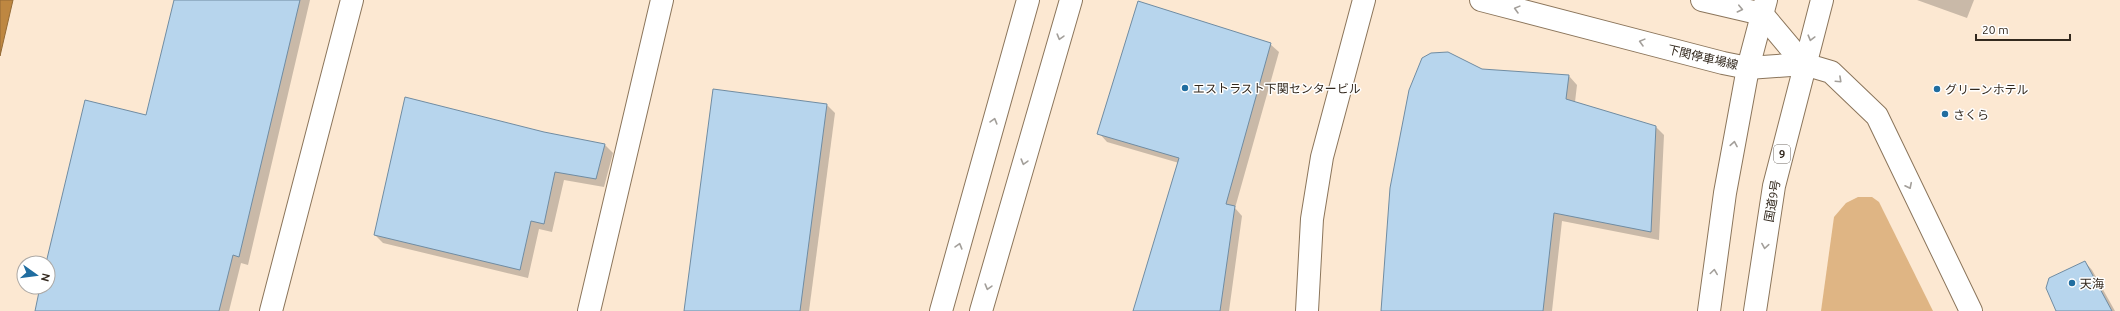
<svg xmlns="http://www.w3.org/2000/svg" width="2120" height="311" font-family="Ubuntu,'Noto Sans JP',sans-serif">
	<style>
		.green { fill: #dfb584 }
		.water { fill: #be8741; stroke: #946b36 }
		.shadow { fill: #0003 }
		.building { fill: #b7d5ed; stroke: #708ca2 }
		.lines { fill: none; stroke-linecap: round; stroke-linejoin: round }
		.minor-casing { stroke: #8b755b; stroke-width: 24 }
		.major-casing { stroke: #8b755b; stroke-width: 24 }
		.highway-casing { stroke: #8b755b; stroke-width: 24 }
		.minor { stroke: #fff; stroke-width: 22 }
		.major { stroke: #fff; stroke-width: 22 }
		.highway { stroke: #fff; stroke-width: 22 }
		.oneway { stroke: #a39f9a }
		.poi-dot { fill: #206da0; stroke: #fff; stroke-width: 1.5 }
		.labels { text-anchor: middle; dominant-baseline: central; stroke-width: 3; stroke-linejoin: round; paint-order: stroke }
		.shield { fill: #fff; stroke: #706962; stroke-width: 1 }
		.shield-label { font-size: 11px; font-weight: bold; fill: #33291e }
		.street-label { font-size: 12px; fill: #33291e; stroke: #fff }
		.poi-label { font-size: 12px; fill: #33291e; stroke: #fff; text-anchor: start }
	</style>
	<rect width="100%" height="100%" fill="#fce8d2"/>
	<polygon class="green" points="1858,197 1872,197 1879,202 1933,311 1821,311 1834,217 1846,203"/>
	<polygon class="water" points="0,0 13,0 0,56"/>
	<g class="shadow">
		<polygon points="175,0 310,0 248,265 241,263 229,311 36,311 41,287 48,287 47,263 147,116"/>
		<polygon points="1917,0 1974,0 1967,18"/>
		<polygon points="1270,44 1279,52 1235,208 1242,216 1229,311 1134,311 1179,163 1107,142 1099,133"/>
		<polygon points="1482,70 1569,76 1577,85 1575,102 1656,127 1664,135 1659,240 1562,221 1552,311 1382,311"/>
		<polygon points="827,105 835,113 809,311 685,311"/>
		<polygon points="544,133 605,145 613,153 604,187 564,180 552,232 539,229 528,278 383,243 375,235"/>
		<polygon points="2085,262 2092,270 2115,311 2057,311"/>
	</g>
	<g class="building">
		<polygon points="174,0 300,0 239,257 233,255 219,311 35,311 40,287 48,287 48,263 46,263 85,100 146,115"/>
		<polygon points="1138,1 1271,43 1226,204 1235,206 1220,311 1133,311 1179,158 1097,134"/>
		<polygon points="1448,52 1482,69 1569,75 1566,99 1656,126 1651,232 1554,213 1543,311 1381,311 1390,188 1409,90 1422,58 1431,53"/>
		<polygon points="713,89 827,104 800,311 684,311"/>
		<polygon points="405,97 544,132 605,144 596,179 555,172 544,224 531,221 520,270 374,235"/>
		<polygon points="2085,261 2112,311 2056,311 2046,288 2049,278"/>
	</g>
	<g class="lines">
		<g class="minor-casing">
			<g id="minor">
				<polyline points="1804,64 1831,72 1877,116 1971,311"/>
				<polyline points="271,311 352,0"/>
				<polyline points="589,311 662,0"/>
				<polyline points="941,311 1028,0"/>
				<polyline points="981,311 1071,0"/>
				<polyline points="1307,311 1312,219 1322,157 1364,0"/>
			</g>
		</g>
		<g class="major-casing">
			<g id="major">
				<polyline points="1481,0 1723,63 1748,68 1804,64"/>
				<polyline points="1702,0 1762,14 1804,64"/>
			</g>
		</g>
		<g class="highway-casing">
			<g id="highway">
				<polyline points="1709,311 1725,193 1748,68 1766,0"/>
				<polyline points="1755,311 1774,186 1822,0"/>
			</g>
		</g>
		<use href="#minor" class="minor"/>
		<use href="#major" class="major"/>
		<use href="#highway" class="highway"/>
	</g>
	<defs><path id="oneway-chevron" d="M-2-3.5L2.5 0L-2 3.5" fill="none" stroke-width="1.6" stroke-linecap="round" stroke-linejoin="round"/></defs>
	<g class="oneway">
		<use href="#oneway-chevron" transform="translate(1517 9) rotate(-165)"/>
		<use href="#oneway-chevron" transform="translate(1740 9) rotate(13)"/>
		<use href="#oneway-chevron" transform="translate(1060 37) rotate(106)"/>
		<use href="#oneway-chevron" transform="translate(1811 38) rotate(105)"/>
		<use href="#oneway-chevron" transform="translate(1642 42) rotate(-165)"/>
		<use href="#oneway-chevron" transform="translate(1839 80) rotate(43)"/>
		<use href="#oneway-chevron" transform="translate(994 121) rotate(-74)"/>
		<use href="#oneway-chevron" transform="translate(1734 144) rotate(-80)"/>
		<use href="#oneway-chevron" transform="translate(1024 162) rotate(106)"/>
		<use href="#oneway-chevron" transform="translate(1909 186) rotate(64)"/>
		<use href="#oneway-chevron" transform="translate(959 246) rotate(-74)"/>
		<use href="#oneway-chevron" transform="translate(1765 246) rotate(99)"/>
		<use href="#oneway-chevron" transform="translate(1714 272) rotate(-82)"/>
		<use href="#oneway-chevron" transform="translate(988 287) rotate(106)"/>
	</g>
	<g class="poi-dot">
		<circle cx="1185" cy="88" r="4"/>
		<circle cx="1937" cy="89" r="4"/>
		<circle cx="1945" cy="114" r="4"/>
		<circle cx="2072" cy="283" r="4"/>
	</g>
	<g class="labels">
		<rect class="shield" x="1774" y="145" width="16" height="18" rx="3"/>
		<g class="shield-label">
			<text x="1782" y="154">9</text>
		</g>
		<g class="street-label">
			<text transform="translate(1703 57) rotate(13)">下関停車場線</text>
			<text transform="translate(1772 201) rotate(-80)">国道9号</text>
		</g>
		<g class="poi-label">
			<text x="1193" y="88">エストラスト下関センタービル</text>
			<text x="1945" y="89">グリーンホテル</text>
			<text x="1953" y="114">さくら</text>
			<text x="2080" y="283">天海</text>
		</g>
	</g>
	<g transform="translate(36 275) rotate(104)"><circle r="19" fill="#ffffff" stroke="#ada9a5"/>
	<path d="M0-3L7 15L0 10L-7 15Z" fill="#206da0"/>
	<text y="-6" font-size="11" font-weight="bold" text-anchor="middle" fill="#33291e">N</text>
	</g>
	<path d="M1976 34v6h94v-6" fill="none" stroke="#33291e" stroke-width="2"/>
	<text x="1982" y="34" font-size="12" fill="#33291e" stroke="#ffffff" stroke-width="3" paint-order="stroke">20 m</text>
</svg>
